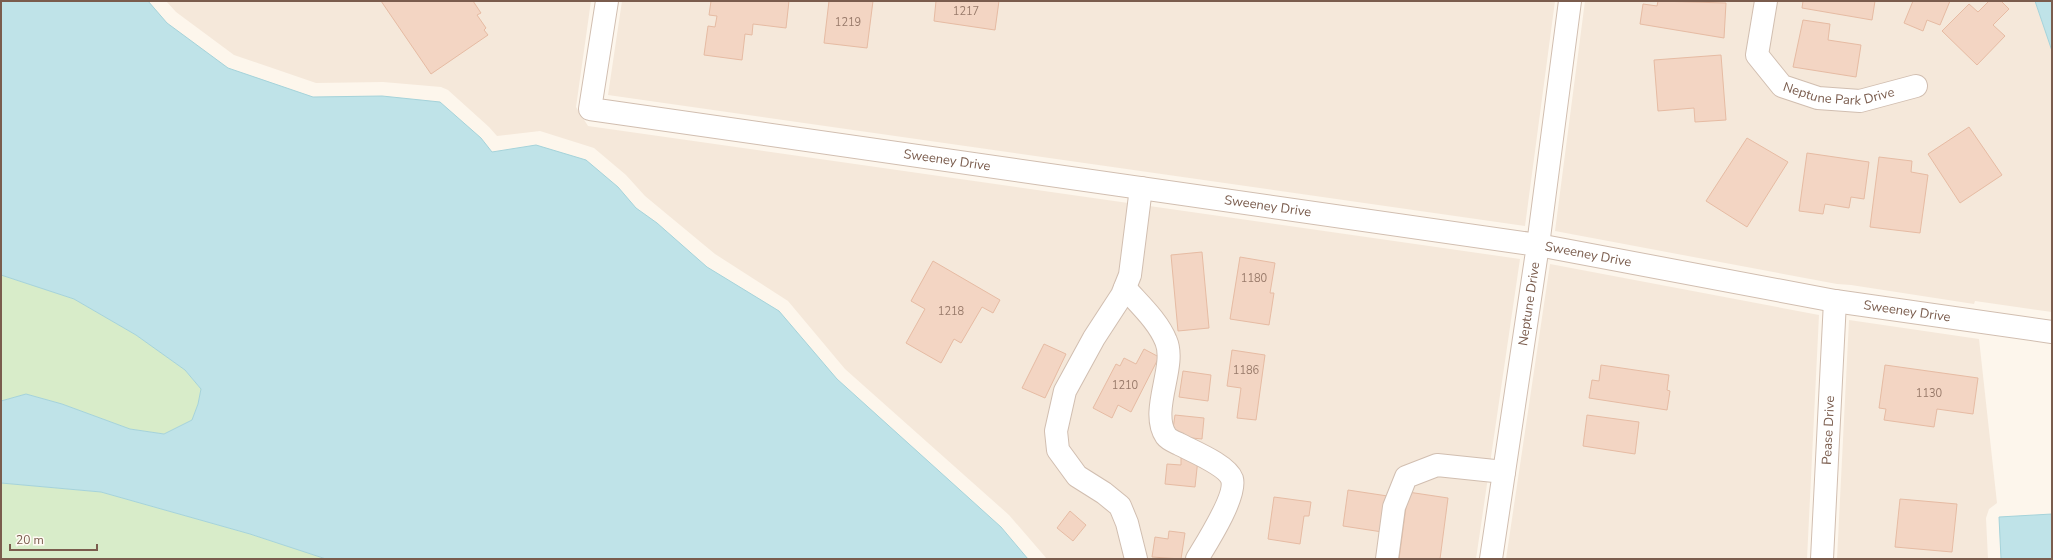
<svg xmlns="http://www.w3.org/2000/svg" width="2053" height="560" font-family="'Nunito Sans',sans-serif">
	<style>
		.residential { fill: #f5e8da }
		.green { fill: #d8ecc9 }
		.water { fill: #bfe3e8; stroke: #a5d3da }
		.building { fill: #f3d5c3; stroke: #e6bba3 }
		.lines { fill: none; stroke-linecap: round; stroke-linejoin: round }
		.minor-casing { stroke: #d1beb0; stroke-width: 24 }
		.minor { stroke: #fff; stroke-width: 22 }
		.labels { text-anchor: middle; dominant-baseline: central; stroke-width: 4; stroke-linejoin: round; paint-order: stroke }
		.number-label { font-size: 11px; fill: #987a6a }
		.street-label { font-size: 13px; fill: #7a5c4d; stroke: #fffaf3 }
	</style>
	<rect width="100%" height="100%" fill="#fdf6ec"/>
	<g class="residential">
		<polygon points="166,1 591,1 576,107 588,126 1520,259 1476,559 1047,559 1009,515 845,369 788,301 715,254 645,196 626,175 594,148 540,131 497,136 489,127 448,90 441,87 383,82 316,83 234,55 176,12"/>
		<polygon points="622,1 1555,1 1525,226 608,95"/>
		<polygon points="1585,1 2035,1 2052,52 2052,312 1975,301 1974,304 1851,285 1837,284 1555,231"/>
		<polygon points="1550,264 1819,315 1807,559 1506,559"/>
		<polygon points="1849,320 1979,339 1997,503 1989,509 1986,518 1988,559 1837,559"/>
	</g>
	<g class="green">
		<polygon points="1,275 74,299 136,335 185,370 201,389 198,404 192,420 164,434 130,429 62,404 26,394 1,401"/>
		<polygon points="1,483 101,492 250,534 326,559 1,559"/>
	</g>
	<g class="water">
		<polygon points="1,1 148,1 167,23 228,68 313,97 382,96 440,102 481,138 492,152 536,145 586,160 618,187 636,208 657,223 707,267 779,311 837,379 1001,527 1028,559 326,559 250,534 101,492 1,483 1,401 26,394 62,404 130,429 164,434 192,420 198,404 201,389 185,370 136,335 74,299 1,275"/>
		<polygon points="2035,1 2052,1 2052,52 2052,51"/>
		<polygon points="2052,514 2052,559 2001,559 1999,517"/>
	</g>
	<g class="building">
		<polygon points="381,1 473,1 481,13 477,15 486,28 484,30 488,35 431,74"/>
		<polygon points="711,1 789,1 786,28 753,24 752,35 745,34 742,60 704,55 708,26 715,27 717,16 709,15"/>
		<polygon points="829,1 873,1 867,48 824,43"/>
		<polygon points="936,1 999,1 995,30 934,21"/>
		<polygon points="1658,1 1726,3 1724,38 1640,24 1643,4 1657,6"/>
		<polygon points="1803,1 1875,1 1872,20 1802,8"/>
		<polygon points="1913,1 1950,1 1940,25 1927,20 1923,31 1904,23"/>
		<polygon points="1989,1 2001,1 2009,9 1993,25 2005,36 1977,65 1942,31 1969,4 1978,12"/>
		<polygon points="1803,20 1830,24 1828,40 1861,45 1856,77 1793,67"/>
		<polygon points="1721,55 1726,120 1695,122 1694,108 1658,111 1654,60"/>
		<polygon points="1969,127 2002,175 1960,203 1928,154"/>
		<polygon points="1747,138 1788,162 1747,227 1706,201"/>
		<polygon points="1807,153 1869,162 1864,199 1851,197 1849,208 1825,204 1823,214 1799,211"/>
		<polygon points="1879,157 1912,161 1911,172 1928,175 1920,233 1870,227"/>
		<polygon points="1202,252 1209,328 1178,331 1171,255"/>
		<polygon points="1240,257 1275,263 1270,293 1274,293 1269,325 1230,319"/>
		<polygon points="933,261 1000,300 993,313 982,307 961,343 954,339 941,363 906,343 925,309 911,301"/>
		<polygon points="1044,344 1066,354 1045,398 1022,388"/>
		<polygon points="1144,349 1159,357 1131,412 1118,405 1112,418 1093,408 1116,364 1120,366 1124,358 1136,364"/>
		<polygon points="1232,350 1265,355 1256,420 1237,418 1241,388 1227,386"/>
		<polygon points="1601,365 1669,375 1667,390 1670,391 1667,410 1589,398 1592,380 1599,381"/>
		<polygon points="1885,365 1978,378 1973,414 1937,409 1934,427 1884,420 1886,409 1879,408"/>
		<polygon points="1183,371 1211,375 1208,401 1179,397"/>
		<polygon points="1175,415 1204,418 1202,439 1172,436"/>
		<polygon points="1587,415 1639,422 1635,454 1583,446"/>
		<polygon points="1181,458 1198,459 1195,487 1165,484 1167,464 1181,465"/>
		<polygon points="1348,490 1394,497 1389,533 1343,526"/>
		<polygon points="1408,492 1448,498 1440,559 1399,559"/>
		<polygon points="1274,497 1311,502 1309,516 1304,516 1300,544 1268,539"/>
		<polygon points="1900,499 1957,504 1952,552 1895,547"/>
		<polygon points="1070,511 1086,525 1073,541 1057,528"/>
		<polygon points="1169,531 1185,533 1181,559 1152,557 1155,537 1168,539"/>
	</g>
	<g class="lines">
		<g class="minor-casing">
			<g id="minor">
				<path id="s1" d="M 607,1 L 590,109 L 1538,245 L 1835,301 L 2052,332"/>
				<path id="s2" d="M 1766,1 L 1757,55 L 1782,86 L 1818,98 L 1860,101 L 1916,86"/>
				<path d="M 1125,288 C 1139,304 1158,321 1166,341 C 1177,366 1149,411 1166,436 C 1169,440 1175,442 1179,444 C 1192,451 1227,465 1232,479 C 1237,496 1206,544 1197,559"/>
				<polyline points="1136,559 1127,523 1120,506 1104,493 1077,476 1058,450 1056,431 1065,391 1094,338 1122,295 1130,275 1141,188"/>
				<polyline points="1387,559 1394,507 1406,477 1437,465 1504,472"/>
				<path id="s3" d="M 1491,559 L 1538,245 L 1570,1"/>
				<path id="s4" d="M 1822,559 L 1835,301"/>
			</g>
		</g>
		<use href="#minor" class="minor"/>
	</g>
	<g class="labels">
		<g class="number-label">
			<text x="966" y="11">1217</text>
			<text x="848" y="22">1219</text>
			<text x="1254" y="278">1180</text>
			<text x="951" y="311">1218</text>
			<text x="1246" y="370">1186</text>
			<text x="1125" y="385">1210</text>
			<text x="1929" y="393">1130</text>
		</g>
		<g class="street-label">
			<text stroke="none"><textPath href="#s2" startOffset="153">Neptune Park Drive</textPath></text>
			<text stroke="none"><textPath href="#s1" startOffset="470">Sweeney Drive</textPath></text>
			<text stroke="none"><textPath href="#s1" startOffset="794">Sweeney Drive</textPath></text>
			<text stroke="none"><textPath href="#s1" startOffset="1118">Sweeney Drive</textPath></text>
			<text stroke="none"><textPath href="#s3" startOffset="258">Neptune Drive</textPath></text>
			<text stroke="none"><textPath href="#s1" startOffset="1442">Sweeney Drive</textPath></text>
			<text stroke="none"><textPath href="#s4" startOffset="129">Pease Drive</textPath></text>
		</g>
	</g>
	<rect width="2053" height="560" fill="none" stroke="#7a5c4d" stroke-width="4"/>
	<path d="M10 544v6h87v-6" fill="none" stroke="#7a5c4d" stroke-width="2"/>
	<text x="16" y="544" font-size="12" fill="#7a5c4d" stroke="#fffaf3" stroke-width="3" paint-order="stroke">20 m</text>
</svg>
